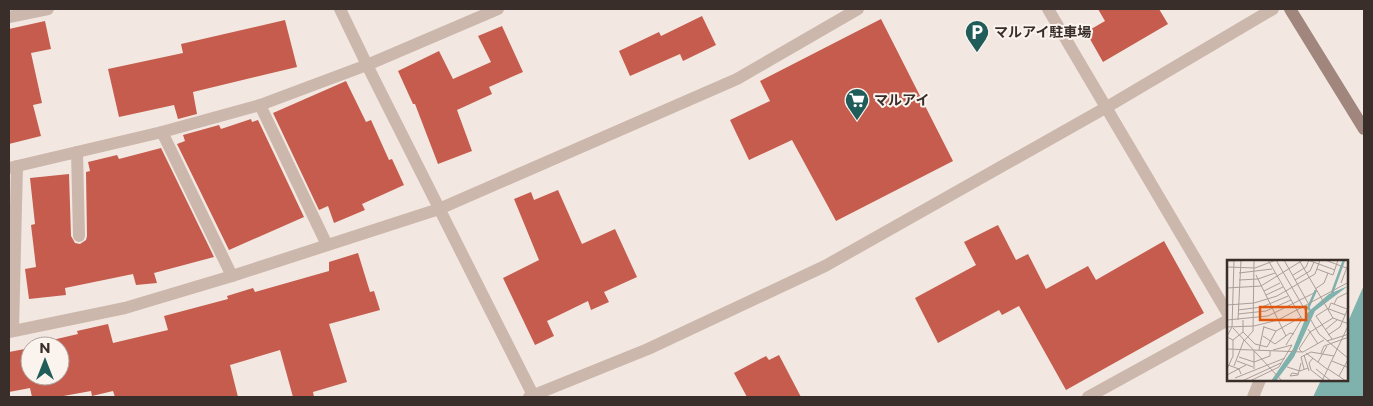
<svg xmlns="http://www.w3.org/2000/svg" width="1373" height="406" font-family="Montserrat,'Noto Sans JP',sans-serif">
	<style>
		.water { fill: #7fb1ad }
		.building { fill: #c55c4d }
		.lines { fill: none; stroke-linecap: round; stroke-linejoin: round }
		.minor { stroke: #ccb7ac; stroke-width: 12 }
		.tertiary { stroke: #ccb7ac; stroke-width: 12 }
		.secondary { stroke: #a0867d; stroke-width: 12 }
		.labels { text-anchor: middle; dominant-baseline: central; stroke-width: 4; stroke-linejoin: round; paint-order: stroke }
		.poi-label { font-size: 14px; font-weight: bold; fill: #3a2e2b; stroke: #fbf3ee; text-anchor: start }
		.inset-river { fill: none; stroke: #7fb1ad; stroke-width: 2.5 }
		.inset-road { fill: none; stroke: #a99e98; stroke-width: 1 }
		.view { fill: #df570e; fill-opacity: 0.15; stroke: #df570e; stroke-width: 2.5 }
		.inset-edge { fill: none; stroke: #3a2e2b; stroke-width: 2.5 }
	</style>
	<rect width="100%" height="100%" fill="#f3e8e1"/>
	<polygon class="water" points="1364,285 1364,397 1313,397 1321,380 1347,380 1347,324"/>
	<g class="building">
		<polygon points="1098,9 1159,9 1168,24 1103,62 1086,32 1105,21"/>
		<polygon points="702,16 716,45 683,61 680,54 630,76 619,51 659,32 661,36"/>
		<polygon points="881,19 953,161 836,221 792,140 749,160 730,120 770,101 760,81"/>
		<polygon points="285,20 297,67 193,92 197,114 178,119 174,105 119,117 108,69 183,53 181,44"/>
		<polygon points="45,21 51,49 31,53 42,103 33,105 41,136 9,144 9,29"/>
		<polygon points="502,26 523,72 489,87 492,94 457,110 472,151 438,164 415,104 413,104 398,71 439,51 453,79 491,62 478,36"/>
		<polygon points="346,81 366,122 371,120 389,160 392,159 404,185 362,204 365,210 334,223 328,206 319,210 273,113"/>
		<polygon points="251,119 252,122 258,120 304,217 229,250 177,144 185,141 183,135 219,125 221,129"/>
		<polygon points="161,148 214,257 154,273 157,283 136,285 133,274 65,288 66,295 29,299 25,269 36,267 31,225 35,224 30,178 69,174 71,236 75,243 80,244 86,240 87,236 86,172 90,171 88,162 117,155 119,159"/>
		<polygon points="558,190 582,244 615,229 637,277 604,292 609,302 591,310 588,301 547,321 554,336 535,345 503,278 539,260 514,199 531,192 534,200"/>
		<polygon points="998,225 1016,260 1028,254 1046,289 1088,266 1096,280 1164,241 1204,313 1066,390 1019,306 1002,315 999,310 938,343 915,298 976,265 964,242"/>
		<polygon points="358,253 370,292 374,291 380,310 329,324 347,382 313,392 314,397 293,397 280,350 230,365 238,397 115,397 113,391 92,396 91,391 58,397 32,397 30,388 9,392 9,352 30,348 30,376 60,376 60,346 42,346 48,345 48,341 78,334 77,331 108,324 113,343 168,330 164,316 228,299 227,296 253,288 255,292 329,271 329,262"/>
		<polygon points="779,355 801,397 747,397 734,373 766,356 769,360"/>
	</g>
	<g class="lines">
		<g class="minor">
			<polyline points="340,9 367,65 534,397"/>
			<polyline points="1048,9 1228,314"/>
			<polyline points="9,17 48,9"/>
			<polyline points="260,105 327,245"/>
			<polyline points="162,132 232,276"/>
			<polyline points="77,152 79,236"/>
			<polyline points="9,168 162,132 260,105 367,65 498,9"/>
			<polyline points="13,331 17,166"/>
			<polyline points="9,332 125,308 232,276 439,209 737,79 858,9"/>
			<polyline points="1088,397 1228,320"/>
			<polyline points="1253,397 1260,380"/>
		</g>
		<polyline class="tertiary" points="529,397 648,349 825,266 1107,107 1273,9"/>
		<polyline class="secondary" points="1290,9 1364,129"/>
	</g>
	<defs>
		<g id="parking-pin" transform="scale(1.25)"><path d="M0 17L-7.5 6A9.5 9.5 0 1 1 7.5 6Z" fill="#205c59" stroke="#fbf3ee"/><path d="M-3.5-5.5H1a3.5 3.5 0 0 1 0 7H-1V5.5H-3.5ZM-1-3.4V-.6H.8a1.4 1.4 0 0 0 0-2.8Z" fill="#fff"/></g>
		<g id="supermarket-pin" transform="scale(1.25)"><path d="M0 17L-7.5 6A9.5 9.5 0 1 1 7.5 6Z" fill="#205c59" stroke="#fbf3ee"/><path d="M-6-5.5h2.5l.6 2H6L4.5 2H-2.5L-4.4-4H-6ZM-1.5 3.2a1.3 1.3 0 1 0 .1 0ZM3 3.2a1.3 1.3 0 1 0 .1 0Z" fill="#fff"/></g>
	</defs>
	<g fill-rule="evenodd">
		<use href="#parking-pin" x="977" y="32"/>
		<use href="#supermarket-pin" x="857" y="100"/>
	</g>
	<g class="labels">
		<g class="poi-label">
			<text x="994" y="32">マルアイ駐車場</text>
			<text x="874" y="100">マルアイ</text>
		</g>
	</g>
	<g transform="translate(1227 260)">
		<rect width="121" height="121" fill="#f3e8e1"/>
		<path d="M 121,26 L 88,51 L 67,97 L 49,121 L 44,121 L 66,89 L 81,52 L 102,34 Z" fill="#7fb1ad"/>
		<path class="inset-river" d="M 105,33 L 117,0M 83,50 L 81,48 L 89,30"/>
		<path class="inset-road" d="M 41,0 L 75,59 L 59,85M 49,0 L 92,74 L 122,99M 57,0 L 81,43M 72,0 L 106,58 L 122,64M 81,0 L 108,10M 98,0 L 122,9M 0,1 L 34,0M 0,7 L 28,8 L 49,0M 90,9 L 106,15 L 111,0M 12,13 L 45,9M 29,15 L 59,76M 66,15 L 79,7 L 82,0M 12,20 L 31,19 L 48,13M 68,20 L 83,11 L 87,2M 114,23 L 122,2M 0,28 L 34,26 L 76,0M 88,29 L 97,23 L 101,13M 37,31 L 53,23M 39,35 L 56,27M 107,44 L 110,38 L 122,32M 0,45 L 27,43 L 50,36 L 88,14 L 93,0M 100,49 L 89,56 L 105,79M 102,49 L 118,55M 11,50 L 35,47 L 61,36M 101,50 L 104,43 L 120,49M 11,54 L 39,51 L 64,40M 0,60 L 41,56 L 87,33M 11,60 L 14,0M 0,67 L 27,66 L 51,60 L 122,22M 37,67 L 49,71 L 74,57M 6,68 L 55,121M 81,69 L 91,84M 98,70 L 110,60M 16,72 L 28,84 L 40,87M 101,75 L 113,67 L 122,46M 0,76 L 5,67 L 7,0M 36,76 L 48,84 L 63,73 L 67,74M 0,77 L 6,80 L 16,72 L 16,60M 17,81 L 26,71 L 27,0M 100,81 L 122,74M 40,87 L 49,71M 0,89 L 76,92 L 97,80M 32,90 L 37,66M 46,90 L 65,85M 75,92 L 72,89 L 83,72 L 106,58M 79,93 L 100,109M 94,93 L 97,86 L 122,77M 77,95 L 82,111M 12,97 L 27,102 L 43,96 L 43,91M 86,98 L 82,103 L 84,110 L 98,121M 10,101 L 26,107M 105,101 L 122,108M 91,102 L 100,86M 1,105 L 12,109 L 14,114M 7,106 L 17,80M 60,107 L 73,111 L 81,108M 0,109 L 6,96 L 6,80M 27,109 L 27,91M 77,109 L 74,97 L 84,92 L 107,96M 89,109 L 104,121M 101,109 L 119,121M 71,114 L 65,113 L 63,116 L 71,115 L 74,103M 0,115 L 19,105M 112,116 L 122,98M 8,118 L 58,98M 15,121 L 54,103M 23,121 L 52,107 L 65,85M 95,121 L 122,64"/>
		<path class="view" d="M 33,47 L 79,47 L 79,60 L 33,60 Z"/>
		<rect width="121" height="121" class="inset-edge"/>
	</g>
	<rect width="1373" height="406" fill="none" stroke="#3a2e2b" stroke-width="20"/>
	<g transform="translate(45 361)"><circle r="24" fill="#fbf3ee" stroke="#aea4a0"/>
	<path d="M0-4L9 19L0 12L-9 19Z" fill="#205c59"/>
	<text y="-8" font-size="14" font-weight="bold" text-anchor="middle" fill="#3a2e2b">N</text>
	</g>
</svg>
